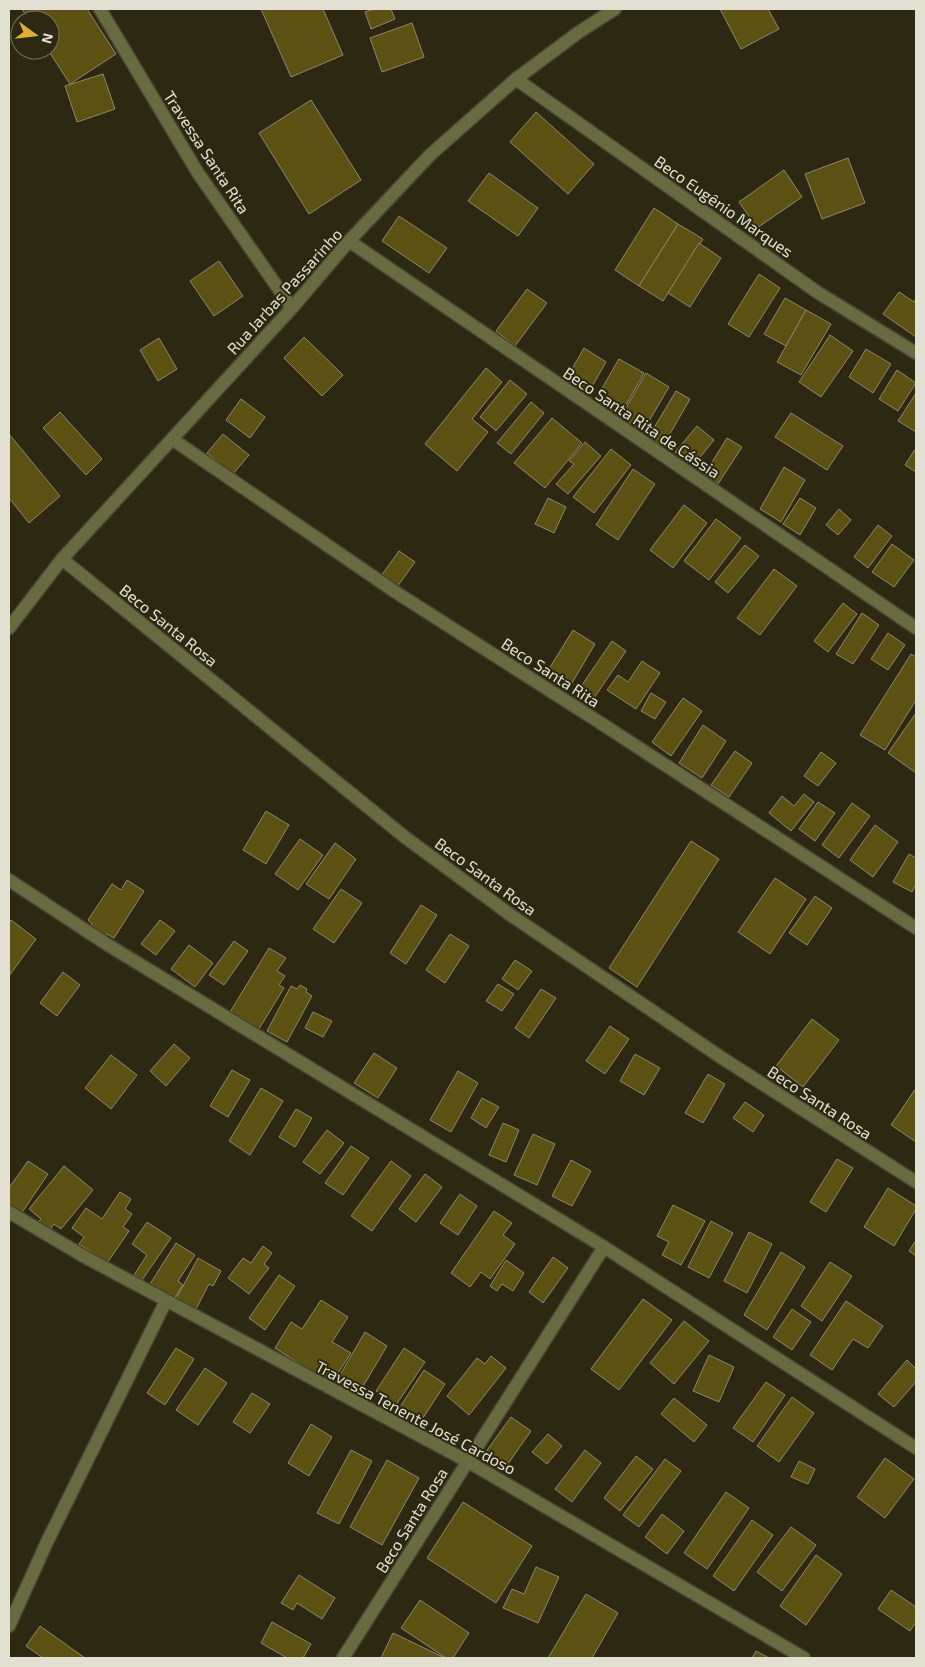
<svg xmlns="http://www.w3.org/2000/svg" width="925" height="1667" font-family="'Exo 2',sans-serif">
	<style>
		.building { fill: #5b5112; stroke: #8c886f }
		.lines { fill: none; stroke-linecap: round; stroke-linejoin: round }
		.minor-casing { stroke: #494531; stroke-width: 15 }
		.minor { stroke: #676b3f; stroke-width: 12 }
		.labels { text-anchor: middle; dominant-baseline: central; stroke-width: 4; stroke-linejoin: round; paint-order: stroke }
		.street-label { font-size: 16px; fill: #e2e0d2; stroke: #2c2812 }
	</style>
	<rect width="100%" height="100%" fill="#2c2812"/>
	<g class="building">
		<polygon points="22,9 87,9 116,54 70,84 48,50 50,50 50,20 29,20"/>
		<polygon points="261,9 323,9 343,55 291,77"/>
		<polygon points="374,9 391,9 395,19 371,29 365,12"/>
		<polygon points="720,9 768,9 779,29 741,49"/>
		<polygon points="412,23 424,57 382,72 370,38"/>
		<polygon points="103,74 115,109 77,122 65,86"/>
		<polygon points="311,100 361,180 309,214 259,133"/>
		<polygon points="536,112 594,164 568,194 510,142"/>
		<polygon points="848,158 865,203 822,219 805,174"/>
		<polygon points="784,170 802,197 757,228 739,202"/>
		<polygon points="489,173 538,208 518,236 468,201"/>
		<polygon points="654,208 678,224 639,286 615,270"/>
		<polygon points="399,216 447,248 429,273 382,241"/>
		<polygon points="678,224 703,239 663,301 639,286"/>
		<polygon points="699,243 721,258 690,307 668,293"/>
		<polygon points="219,261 243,296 214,316 190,281"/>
		<polygon points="759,274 780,288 749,337 728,324"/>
		<polygon points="527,289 547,303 515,346 496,331"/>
		<polygon points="899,292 914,302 916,298 916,337 883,314"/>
		<polygon points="785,298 806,310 786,346 764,334"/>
		<polygon points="806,310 831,324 801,375 777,362"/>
		<polygon points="830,335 853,351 821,397 799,382"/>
		<polygon points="304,337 343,375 322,396 284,358"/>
		<polygon points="159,338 177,369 158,381 140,350"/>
		<polygon points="584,348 606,362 586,397 564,383"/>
		<polygon points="866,349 891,364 873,393 849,377"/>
		<polygon points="619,359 644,373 619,417 594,402"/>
		<polygon points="486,368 502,382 472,419 488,432 457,471 425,444"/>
		<polygon points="897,370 916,383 898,411 879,399"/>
		<polygon points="646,373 669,387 642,433 619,420"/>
		<polygon points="510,380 527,394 496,431 480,417"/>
		<polygon points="676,391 690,399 663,446 648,438"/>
		<polygon points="916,393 916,432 898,421"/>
		<polygon points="241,399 265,417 250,438 226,420"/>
		<polygon points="531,402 544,413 511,454 497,443"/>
		<polygon points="60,412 102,459 86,475 43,428"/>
		<polygon points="791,413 843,446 827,470 775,437"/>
		<polygon points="552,418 582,443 545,488 514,463"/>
		<polygon points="697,426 714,440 693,466 675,452"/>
		<polygon points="9,434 60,496 29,523 9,498"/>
		<polygon points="223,434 249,455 233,474 207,453"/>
		<polygon points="727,438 742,447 718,484 704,475"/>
		<polygon points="585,442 601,456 568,494 556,484 574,464 569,461"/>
		<polygon points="916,448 916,472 905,465"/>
		<polygon points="611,449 631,465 594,513 573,497"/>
		<polygon points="784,467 805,480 781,522 760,509"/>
		<polygon points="633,469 655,484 618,540 596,525"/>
		<polygon points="548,498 566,507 554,533 535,524"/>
		<polygon points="800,498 816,508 800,535 783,524"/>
		<polygon points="684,505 707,523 673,568 650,550"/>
		<polygon points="839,509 851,520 838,535 826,525"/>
		<polygon points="716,519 741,538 709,580 684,561"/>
		<polygon points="878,525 892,536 868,568 854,557"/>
		<polygon points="892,544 914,560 894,587 872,572"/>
		<polygon points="745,545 759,556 728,593 715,582"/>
		<polygon points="399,551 415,562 397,587 381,576"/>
		<polygon points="774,569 797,586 760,635 737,618"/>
		<polygon points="843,603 857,614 828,652 814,641"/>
		<polygon points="862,613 879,625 853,664 836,654"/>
		<polygon points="573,630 595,644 572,683 549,669"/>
		<polygon points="888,633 905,645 888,670 871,659"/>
		<polygon points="612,641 626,651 594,698 580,688"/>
		<polygon points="911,654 916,657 916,700 885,750 860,735"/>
		<polygon points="642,661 660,673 636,709 607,690 618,675 628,682"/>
		<polygon points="651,693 666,702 655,719 641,711"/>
		<polygon points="683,698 702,711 671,756 652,742"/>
		<polygon points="916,713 916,773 888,753"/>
		<polygon points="703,725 726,741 702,778 679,763"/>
		<polygon points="735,751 752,763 729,797 711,785"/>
		<polygon points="821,752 836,763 818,786 804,776"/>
		<polygon points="804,794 814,802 791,831 769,813 782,796 794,806"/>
		<polygon points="818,802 835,813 815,841 799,829"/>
		<polygon points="852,803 870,816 839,858 822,845"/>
		<polygon points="266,811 289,825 266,864 243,850"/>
		<polygon points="875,825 898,842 873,877 850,860"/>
		<polygon points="300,839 323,855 298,890 275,874"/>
		<polygon points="691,841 719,859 637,987 609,968"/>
		<polygon points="335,843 356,859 329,899 306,884"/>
		<polygon points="909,854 916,858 916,884 912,892 893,882"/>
		<polygon points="775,878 806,899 770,954 738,932"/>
		<polygon points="127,880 144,891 114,938 107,934 105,938 89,928 92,924 88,920 112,884 121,890"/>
		<polygon points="341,889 362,903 334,943 313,929"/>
		<polygon points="815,896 832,908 807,945 789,933"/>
		<polygon points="421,905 437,915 406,964 390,953"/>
		<polygon points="11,920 36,939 9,976 9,924"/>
		<polygon points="160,920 175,931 156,955 141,944"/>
		<polygon points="450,934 469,946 445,983 426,970"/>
		<polygon points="234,941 248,951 224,985 209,975"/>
		<polygon points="189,945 213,963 195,987 171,969"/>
		<polygon points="269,948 286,958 277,971 285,976 279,985 284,988 259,1029 230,1012"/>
		<polygon points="515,960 532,971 518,990 502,979"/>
		<polygon points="63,972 80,985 57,1016 40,1003"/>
		<polygon points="498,984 514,994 502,1011 486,1001"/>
		<polygon points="300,985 307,989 306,992 312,996 287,1042 267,1031 291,986 297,989"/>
		<polygon points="541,989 556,998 529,1038 515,1028"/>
		<polygon points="313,1012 332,1021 323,1037 305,1028"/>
		<polygon points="812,1019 839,1040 803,1087 776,1066"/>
		<polygon points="610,1026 629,1039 605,1074 586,1061"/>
		<polygon points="174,1044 190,1058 166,1086 150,1071"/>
		<polygon points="374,1053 397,1068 378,1098 354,1083"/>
		<polygon points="635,1054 660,1068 644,1095 620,1081"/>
		<polygon points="111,1055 137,1075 111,1109 85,1088"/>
		<polygon points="232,1070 250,1080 228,1117 210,1106"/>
		<polygon points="458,1071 478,1083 451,1132 430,1120"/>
		<polygon points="708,1074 725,1084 703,1123 685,1113"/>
		<polygon points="261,1088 283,1101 250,1155 229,1141"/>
		<polygon points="916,1088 916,1142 891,1125"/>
		<polygon points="482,1098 499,1107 486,1128 471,1118"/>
		<polygon points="745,1102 764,1115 753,1132 733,1118"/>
		<polygon points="296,1109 312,1118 295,1147 279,1137"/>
		<polygon points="503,1123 519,1130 506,1162 489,1155"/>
		<polygon points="327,1130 344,1143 320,1174 303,1162"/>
		<polygon points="533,1134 555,1144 537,1185 514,1175"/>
		<polygon points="351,1146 369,1158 343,1195 325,1183"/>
		<polygon points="837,1159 853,1168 826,1212 810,1202"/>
		<polygon points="571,1160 591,1171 572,1206 552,1196"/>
		<polygon points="28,1161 48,1174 21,1214 9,1206 9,1188"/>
		<polygon points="391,1161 411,1176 372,1231 351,1216"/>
		<polygon points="64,1166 93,1190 61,1229 54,1224 49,1231 38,1222 41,1219 29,1209"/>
		<polygon points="425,1174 442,1187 416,1222 399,1209"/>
		<polygon points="888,1188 916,1206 916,1209 894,1246 864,1227"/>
		<polygon points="120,1192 131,1199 125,1209 132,1214 123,1227 129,1231 107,1263 79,1244 84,1237 72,1228 86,1208 102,1219"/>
		<polygon points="460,1194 477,1206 458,1235 440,1223"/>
		<polygon points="673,1205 705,1221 681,1265 662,1255 669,1242 657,1236"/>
		<polygon points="494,1211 512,1223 503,1235 515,1244 490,1279 481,1272 470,1287 451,1273"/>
		<polygon points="711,1221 733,1233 709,1278 688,1267"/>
		<polygon points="147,1222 171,1238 142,1280 134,1275 147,1255 132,1244"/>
		<polygon points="749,1232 772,1244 747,1293 724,1281"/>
		<polygon points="916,1240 916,1256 909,1251"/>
		<polygon points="176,1243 195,1255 178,1281 183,1285 174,1299 150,1284"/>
		<polygon points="263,1246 272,1253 264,1264 269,1268 249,1294 228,1278 243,1258 251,1263"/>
		<polygon points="781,1252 805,1267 767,1330 744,1315"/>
		<polygon points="553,1257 568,1268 543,1303 529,1292"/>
		<polygon points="198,1258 221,1271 213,1286 209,1284 195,1311 175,1301"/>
		<polygon points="506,1260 524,1273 513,1291 502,1284 497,1291 490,1286"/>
		<polygon points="830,1262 852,1276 822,1321 801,1306"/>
		<polygon points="279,1275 295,1286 265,1330 249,1318"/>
		<polygon points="643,1299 672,1320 619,1390 591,1369"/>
		<polygon points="321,1300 348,1317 332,1342 351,1353 331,1384 275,1348 291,1322 302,1329"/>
		<polygon points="846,1301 883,1326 868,1348 853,1339 832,1370 810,1355"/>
		<polygon points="792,1309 811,1322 792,1350 773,1337"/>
		<polygon points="684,1321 709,1341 674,1384 650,1363"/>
		<polygon points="365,1332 387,1346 362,1388 340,1375"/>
		<polygon points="176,1348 194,1359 165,1405 147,1393"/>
		<polygon points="404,1348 425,1362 396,1405 376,1391"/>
		<polygon points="709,1355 734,1367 719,1402 693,1391"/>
		<polygon points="491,1356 506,1368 469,1415 447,1396 477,1358 485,1364"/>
		<polygon points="907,1360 916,1369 916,1382 894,1407 878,1394"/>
		<polygon points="205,1368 227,1383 198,1425 176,1410"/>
		<polygon points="424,1370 445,1384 421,1421 400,1407"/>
		<polygon points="766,1382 785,1395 753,1442 733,1428"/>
		<polygon points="252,1393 270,1404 250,1433 233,1422"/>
		<polygon points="792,1397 814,1413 779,1462 757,1446"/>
		<polygon points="674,1398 707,1425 694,1442 661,1414"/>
		<polygon points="511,1417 531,1431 505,1468 485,1453"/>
		<polygon points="311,1424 332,1437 309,1476 288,1463"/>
		<polygon points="548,1434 562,1446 547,1464 532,1452"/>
		<polygon points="351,1450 372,1461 339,1524 317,1513"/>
		<polygon points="585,1450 601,1463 572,1502 555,1489"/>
		<polygon points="636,1456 653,1469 620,1511 604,1498"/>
		<polygon points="885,1458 914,1479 885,1518 857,1497"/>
		<polygon points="665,1459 681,1471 639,1527 623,1515"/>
		<polygon points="387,1460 419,1478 382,1545 350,1527"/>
		<polygon points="799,1461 815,1469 808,1484 791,1477"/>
		<polygon points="726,1492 749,1508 707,1569 684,1553"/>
		<polygon points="463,1502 532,1546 496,1603 427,1558"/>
		<polygon points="662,1514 684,1531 667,1554 645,1537"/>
		<polygon points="752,1520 773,1535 734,1591 713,1576"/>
		<polygon points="791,1527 816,1545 782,1591 757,1572"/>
		<polygon points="816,1555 842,1574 806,1625 780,1606"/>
		<polygon points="536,1567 559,1577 538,1623 503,1608 512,1589 524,1594"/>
		<polygon points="299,1575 335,1598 322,1619 297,1603 293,1610 281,1603"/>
		<polygon points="891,1590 916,1607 916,1622 910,1631 878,1609"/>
		<polygon points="586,1594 618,1613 592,1658 548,1658"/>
		<polygon points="420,1600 469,1633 453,1658 446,1658 401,1628"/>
		<polygon points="272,1622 311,1644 303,1658 287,1658 261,1643"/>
		<polygon points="40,1626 85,1658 43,1658 26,1646"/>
		<polygon points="393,1633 445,1658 381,1658"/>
		<polygon points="756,1651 769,1658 752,1658"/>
	</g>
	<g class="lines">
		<g class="minor-casing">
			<g id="minor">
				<polyline points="100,9 198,173 292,308"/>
				<polyline points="516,79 817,292 916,353"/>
				<polyline points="349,241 916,628"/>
				<polyline points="172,439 397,593 599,722 916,928"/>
				<polyline points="62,559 406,838 512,916 722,1058 916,1182"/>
				<polyline points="9,628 62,559 292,308 349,241 430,155 516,79 579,32 615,9"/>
				<polyline points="9,880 108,945 604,1247 916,1448"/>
				<polyline points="9,1212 85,1257 467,1461 804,1658"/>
				<polyline points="9,1626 47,1542 166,1301"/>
				<polyline points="343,1658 604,1247"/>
			</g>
		</g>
		<use href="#minor" class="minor"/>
	</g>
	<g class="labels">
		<g class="street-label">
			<text transform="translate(207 152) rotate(57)">Travessa Santa Rita</text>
			<text transform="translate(724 206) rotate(35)">Beco Eugênio Marques</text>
			<text transform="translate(284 291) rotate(-48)">Rua Jarbas Passarinho</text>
			<text transform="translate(642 422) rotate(34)">Beco Santa Rita de Cássia</text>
			<text transform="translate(169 625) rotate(39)">Beco Santa Rosa</text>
			<text transform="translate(551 672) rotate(33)">Beco Santa Rita</text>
			<text transform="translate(486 876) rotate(36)">Beco Santa Rosa</text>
			<text transform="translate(820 1102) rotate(33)">Beco Santa Rosa</text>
			<text transform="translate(416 1417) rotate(28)">Travessa Tenente José Cardoso</text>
			<text transform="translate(411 1520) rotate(-58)">Beco Santa Rosa</text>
		</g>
	</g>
	<rect width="925" height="1667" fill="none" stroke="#e2e0d2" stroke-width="20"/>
	<g transform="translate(35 35) rotate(105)"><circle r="24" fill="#2c2812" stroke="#75725f"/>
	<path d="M0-4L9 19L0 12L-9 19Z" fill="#e3ae35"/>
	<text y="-8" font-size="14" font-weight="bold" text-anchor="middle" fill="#e2e0d2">N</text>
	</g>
</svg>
